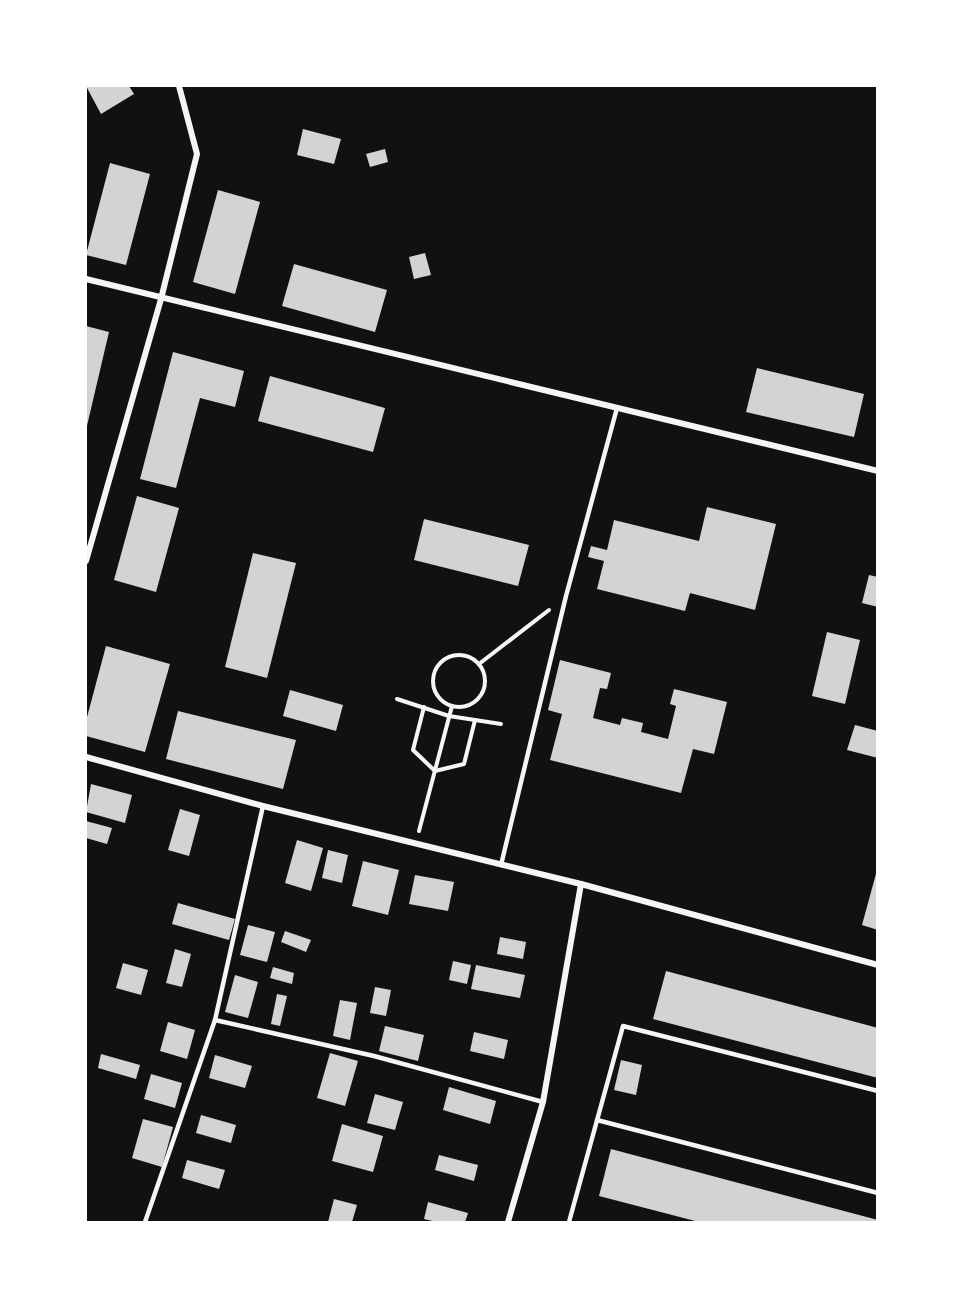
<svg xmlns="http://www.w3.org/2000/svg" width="963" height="1308" font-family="'PT Sans Narrow',sans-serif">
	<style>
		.building { fill: #d3d3d3 }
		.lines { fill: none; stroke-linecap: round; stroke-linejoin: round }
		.path { stroke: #f5f5f5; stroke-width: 4 }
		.service { stroke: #f5f5f5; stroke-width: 4.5 }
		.minor { stroke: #f5f5f5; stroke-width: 6 }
	</style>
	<rect width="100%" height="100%" fill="#111"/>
	<g class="building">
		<polygon points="86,86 129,86 134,94 101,114"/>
		<polygon points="303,129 341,139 334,164 297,155"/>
		<polygon points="385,149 388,162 370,167 366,154"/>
		<polygon points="110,163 150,174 126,265 86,255"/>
		<polygon points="218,190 260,202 235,294 193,282"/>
		<polygon points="425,253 431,275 414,279 409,257"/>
		<polygon points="294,264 387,290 375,332 282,306"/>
		<polygon points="86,326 109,332 86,430"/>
		<polygon points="173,352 244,371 235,407 200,398 176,488 140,479"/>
		<polygon points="757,368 864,394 854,437 746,412"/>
		<polygon points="270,376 385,408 373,452 258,421"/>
		<polygon points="137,496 179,508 156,592 114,580"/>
		<polygon points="707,507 776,524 755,610 690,593 685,611 597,589 604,561 588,557 591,546 607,550 614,520 699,541"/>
		<polygon points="424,519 529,545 518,586 414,560"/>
		<polygon points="253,553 296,563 267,678 225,667"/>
		<polygon points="869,575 878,577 878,607 862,603"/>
		<polygon points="827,632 860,640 845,704 812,696"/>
		<polygon points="106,646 170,664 145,752 86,736 86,721"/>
		<polygon points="560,660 611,673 607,689 600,688 593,718 620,725 622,718 643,723 641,732 668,739 676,706 670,704 674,689 727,702 714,754 693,749 681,793 550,760 562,714 548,710"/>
		<polygon points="290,690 343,705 336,731 283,716"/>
		<polygon points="178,711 296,740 283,789 166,759"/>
		<polygon points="855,725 878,731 878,758 847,750"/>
		<polygon points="91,784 132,795 125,823 86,812"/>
		<polygon points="180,809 200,815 189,856 168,850"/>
		<polygon points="86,821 112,828 107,844 86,838"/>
		<polygon points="297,840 323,848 311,891 285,883"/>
		<polygon points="328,850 348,855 342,883 322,878"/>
		<polygon points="363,861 399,870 388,915 352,906"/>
		<polygon points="877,870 878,871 878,930 862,925"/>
		<polygon points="415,875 454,882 448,911 409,904"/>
		<polygon points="178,903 235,919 229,940 172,924"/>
		<polygon points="248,925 275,932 267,962 240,955"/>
		<polygon points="285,931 311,940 306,952 281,942"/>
		<polygon points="500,937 526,942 523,959 497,954"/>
		<polygon points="175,949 191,954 182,987 166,983"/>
		<polygon points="453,961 471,965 467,984 449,980"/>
		<polygon points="123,963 148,970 141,995 116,988"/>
		<polygon points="476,965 525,975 520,998 471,989"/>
		<polygon points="273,967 294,973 292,984 270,978"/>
		<polygon points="666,971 878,1028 878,1078 653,1019"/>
		<polygon points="235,975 258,982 248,1018 225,1012"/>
		<polygon points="375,987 391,990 386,1016 370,1013"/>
		<polygon points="277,994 287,996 280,1026 271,1024"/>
		<polygon points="340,1000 357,1003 350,1040 333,1036"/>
		<polygon points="168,1022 195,1030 187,1059 160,1051"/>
		<polygon points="385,1026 424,1035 418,1061 379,1051"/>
		<polygon points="474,1032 508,1040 504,1059 470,1051"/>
		<polygon points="330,1053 358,1061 345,1106 317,1098"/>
		<polygon points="101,1054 140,1065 136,1079 98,1068"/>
		<polygon points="215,1055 252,1066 245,1088 209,1078"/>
		<polygon points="621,1060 642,1065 636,1095 614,1090"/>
		<polygon points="151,1074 182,1083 175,1108 144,1099"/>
		<polygon points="449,1087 496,1101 490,1124 443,1110"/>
		<polygon points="375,1094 403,1102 395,1130 367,1123"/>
		<polygon points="201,1115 236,1125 231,1143 196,1133"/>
		<polygon points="143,1119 173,1127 162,1167 132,1158"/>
		<polygon points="342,1124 383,1136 373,1172 332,1161"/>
		<polygon points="611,1149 878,1220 878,1222 699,1222 599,1196"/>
		<polygon points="439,1155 478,1165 474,1181 435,1170"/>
		<polygon points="187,1160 225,1170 219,1189 182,1178"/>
		<polygon points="334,1199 357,1205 352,1222 328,1222"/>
		<polygon points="428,1202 468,1213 465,1222 437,1222 424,1219"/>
	</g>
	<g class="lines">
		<g class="path">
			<circle cx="459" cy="681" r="26"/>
			<polyline points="479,664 549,610"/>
			<polyline points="397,699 449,716 501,724"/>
			<polyline points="424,707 413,750 435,771 464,764 475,720"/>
			<polyline points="419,831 452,706"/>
		</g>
		<g class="service">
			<polyline points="501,865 566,596 617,408"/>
			<polyline points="215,1020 374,1056 543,1102"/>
			<polyline points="597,1120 878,1193"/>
			<polyline points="145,1222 215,1020 263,806"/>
			<polyline points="569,1222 623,1026 878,1091"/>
		</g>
		<g class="minor">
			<polyline points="86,279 878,471"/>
			<polyline points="86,561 161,299 197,154 179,86"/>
			<polyline points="86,757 263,806 581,884 878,965"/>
			<polyline points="508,1222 543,1102 581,884"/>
		</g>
	</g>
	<rect width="963" height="1308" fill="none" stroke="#ffffff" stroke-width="174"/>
</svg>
